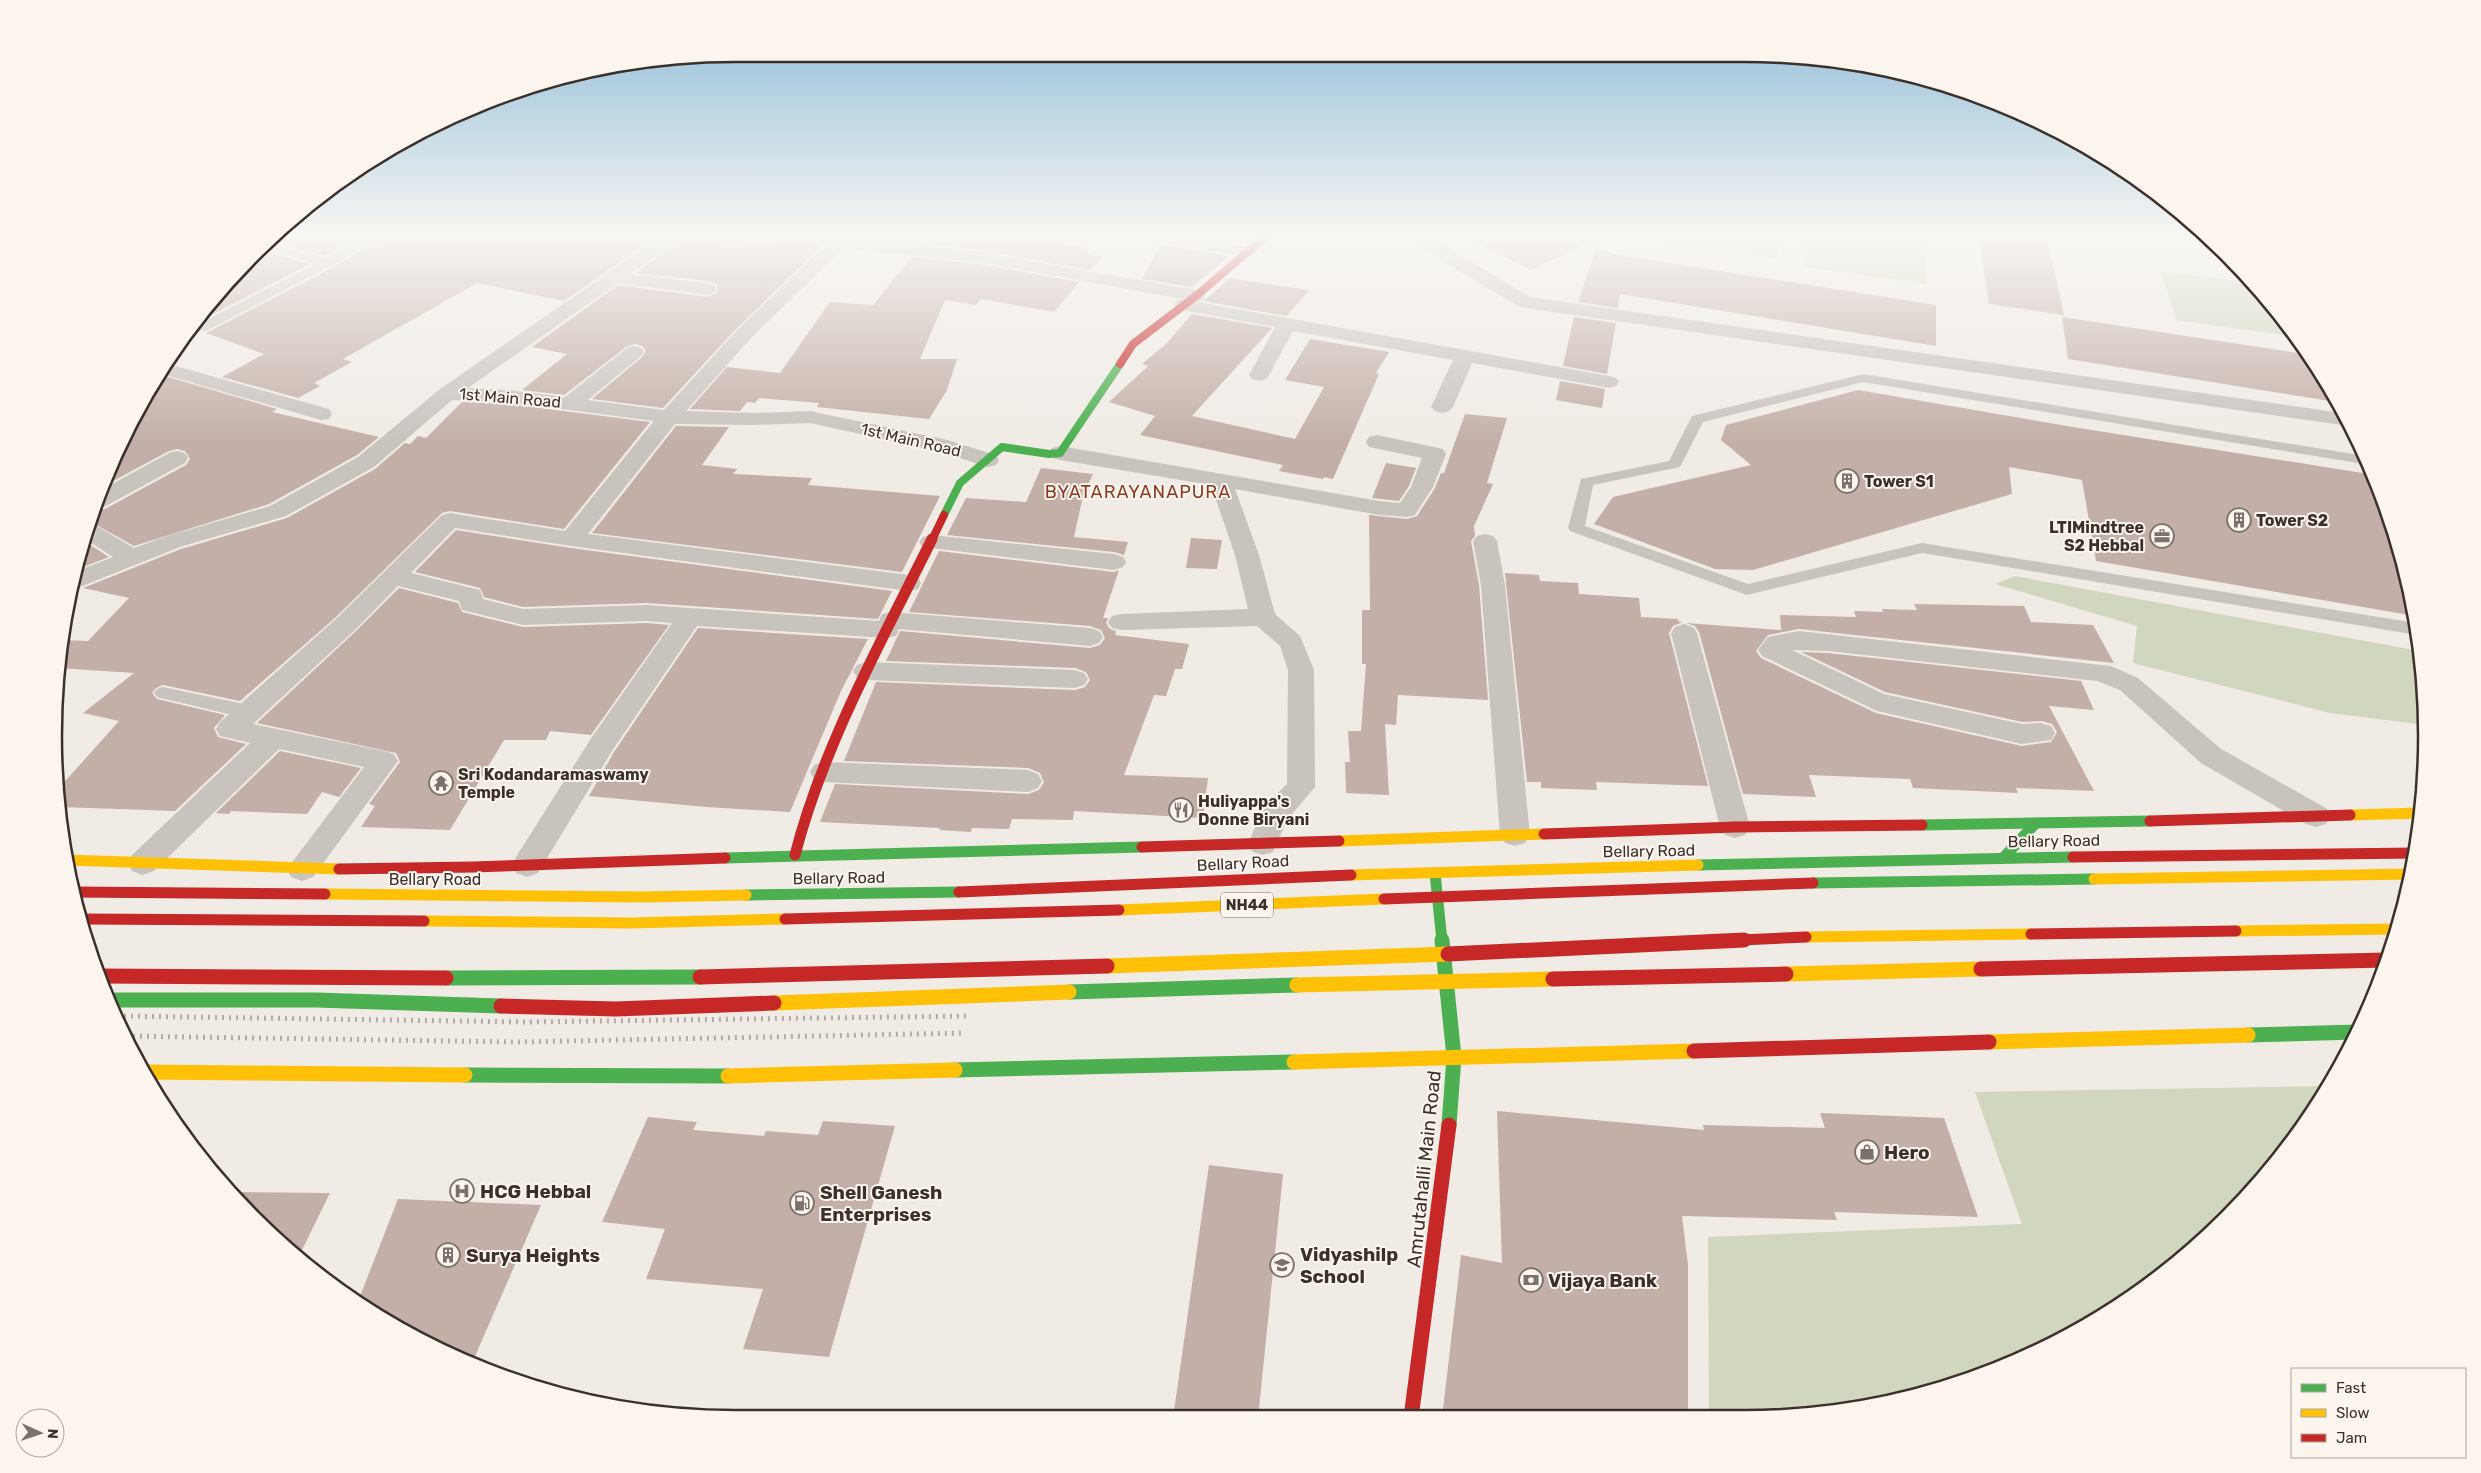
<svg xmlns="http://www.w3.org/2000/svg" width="2481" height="1473" font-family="Rubik,sans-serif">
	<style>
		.green { fill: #d1d6bf }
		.building { fill: #c3afa7 }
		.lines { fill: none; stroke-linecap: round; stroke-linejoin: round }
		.lane { fill: #c9c3be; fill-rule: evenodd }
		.street { fill: #c9c3be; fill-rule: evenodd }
		.fast-far2 { stroke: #4caf50; stroke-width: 8 }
		.fast-far1 { stroke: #4caf50; stroke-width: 11 }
		.fast { stroke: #4caf50; stroke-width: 15 }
		.slow-far1 { stroke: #ffc107; stroke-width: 11 }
		.slow { stroke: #ffc107; stroke-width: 15 }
		.jam-far2 { stroke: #c62828; stroke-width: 8 }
		.jam-far1 { stroke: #c62828; stroke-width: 11 }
		.jam { stroke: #c62828; stroke-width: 15 }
		.rail { stroke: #b1aca8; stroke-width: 5; stroke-dasharray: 2 5; stroke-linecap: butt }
		.fast-bridge-far1 { stroke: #4caf50; stroke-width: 11 }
		.fast-bridge { stroke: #4caf50; stroke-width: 15 }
		.slow-bridge-far1 { stroke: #ffc107; stroke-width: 11 }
		.slow-bridge { stroke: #ffc107; stroke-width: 15 }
		.jam-bridge-far1 { stroke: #c62828; stroke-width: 11 }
		.jam-bridge { stroke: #c62828; stroke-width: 15 }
		.labels { text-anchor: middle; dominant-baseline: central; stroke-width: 4; stroke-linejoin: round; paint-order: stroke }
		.shield { fill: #fbf5ee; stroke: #756b66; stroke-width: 1 }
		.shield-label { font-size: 15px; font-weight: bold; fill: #3b302b }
		.street-label { font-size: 16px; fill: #3b302b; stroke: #fbf5ee }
		.poi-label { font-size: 16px; font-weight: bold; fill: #3b302b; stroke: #fbf5ee; text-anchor: start }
		.neighbourhood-label { font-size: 18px; letter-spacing: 1px; fill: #8c3b22; stroke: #fbf5ee }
		.near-poi-label { font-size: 19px; font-weight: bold; fill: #3b302b; stroke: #fbf5ee; text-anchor: start }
		.near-street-label { font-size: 19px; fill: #3b302b; stroke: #fbf5ee }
		.rim { fill: none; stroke: #3b302b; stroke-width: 2.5 }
	</style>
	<rect width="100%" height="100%" fill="#f0ebe5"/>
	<g class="green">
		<polygon points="1632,237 1779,237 1777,259"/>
		<polygon points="1806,237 1906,237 1924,240 1927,284 1804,267"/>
		<polygon points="2161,271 2251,283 2296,337 2176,320"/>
		<polygon points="2015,576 2419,651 2426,725 2330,713 2133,663 2137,626 1995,584"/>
		<polygon points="2328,1086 2312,1116 2195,1250 2086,1328 1964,1383 1789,1418 1709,1418 1708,1237 2022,1224 1975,1092"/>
	</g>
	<g class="building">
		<polygon points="279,237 361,237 324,256 273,242"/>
		<polygon points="383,237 656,237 564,301 477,283 343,359 352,362 314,383 320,386 298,398 222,377 264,354 206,333 332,268"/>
		<polygon points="683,237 771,244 778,237 831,237 736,329 663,408 592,399 642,357 646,351 642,346 635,344 626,347 564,395 522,390 567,354 532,347 618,285 707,297 716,294 718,290 716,284 708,281 636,273"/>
		<polygon points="928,237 1070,237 1065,244 1091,248 1086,254 1102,256 1090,270 979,250 922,244"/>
		<polygon points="1202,237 1246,237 1241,244"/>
		<polygon points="1465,237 1602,237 1530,270"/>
		<polygon points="1979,237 2047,237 2064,315 1989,304"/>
		<polygon points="1161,244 1229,256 1192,287 1142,279"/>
		<polygon points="1597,246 1613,254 1936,305 1936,346 1620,294 1618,308 1578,302"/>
		<polygon points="265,251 310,264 200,321 195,320"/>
		<polygon points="912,257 979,264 1079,282 1054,312 981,299 976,305 945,300 920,359 957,359 947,390 929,419 817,407 819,403 759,398 755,403 747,402 740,411 690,409 727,367 780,373 830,302 873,305"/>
		<polygon points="1230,278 1267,284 1310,290 1286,316 1204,301"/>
		<polygon points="1192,314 1272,328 1192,416 1295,439 1324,387 1285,380 1310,339 1389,352 1376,373 1379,374 1333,479 1324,477 1323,479 1279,471 1283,465 1140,435 1155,416 1109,402 1148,366 1142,364 1166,344"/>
		<polygon points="1574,317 1616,323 1607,374 1563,366"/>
		<polygon points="2062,317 2311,355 2336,402 2068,359"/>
		<polygon points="161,375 277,409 272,412 379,437 357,455 269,504 134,546 89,521 93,510 105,509 186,465 190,459 185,451 177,449 169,451 102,487 125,434"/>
		<polygon points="1560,381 1605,389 1602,408 1556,400"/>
		<polygon points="1858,390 2073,427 2375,475 2414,604 2415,616 2096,561 2082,480 2009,467 2012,494 1753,570 1715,569 1594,524 1613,497 1751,465 1721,440 1726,425"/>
		<polygon points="462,402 508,404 650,422 564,529 450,511 442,513 336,617 240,701 163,685 156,688 152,693 157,699 225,715 214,728 218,737 246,744 175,811 61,807 59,788 119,721 83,713 134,673 58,668 61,640 88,641 129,598 83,588 181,549 287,518 375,469 405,443 410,444 418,436 426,438"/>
		<polygon points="1465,414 1507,418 1487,483 1493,484 1474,526 1475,536 1471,541 1479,585 1488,700 1398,695 1396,725 1385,724 1389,795 1346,793 1345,762 1350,762 1348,731 1361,731 1366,664 1362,664 1362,610 1370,610 1369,515 1407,519 1417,516 1435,488 1441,473 1444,473"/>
		<polygon points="676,426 729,427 702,465 737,469 733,474 812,478 808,485 940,496 902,572 592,533"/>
		<polygon points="1386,463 1416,468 1409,486 1399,501 1372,498"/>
		<polygon points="1041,468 1093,474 1083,496 1074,537 1128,542 1124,555 1114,552 947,535 966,498 1026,502"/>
		<polygon points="456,530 571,548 892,591 878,619 647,603 523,607 484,597 480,588 415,572"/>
		<polygon points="1191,538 1222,540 1217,569 1186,568"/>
		<polygon points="84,541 109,557 78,569"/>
		<polygon points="939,551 1114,572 1119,570 1103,618 1108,618 1106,623 1110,629 1116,631 1115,635 1189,644 1182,669 1175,669 1166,696 1154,695 1124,775 1208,778 1203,818 1074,811 1073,820 1012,819 1009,829 972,828 971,832 939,830 940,828 820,822 835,784 1028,794 1039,790 1044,782 1040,773 1028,768 844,761 876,682 1075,690 1085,687 1090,680 1086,672 1075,668 886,661 900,631 1090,648 1100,645 1105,638 1101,630 1090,626 909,612"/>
		<polygon points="1505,573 1539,575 1540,581 1578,583 1579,594 1639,598 1641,617 1678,619 1679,622 1683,622 1673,626 1669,633 1708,786 1596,782 1597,790 1541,788 1541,782 1527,782"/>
		<polygon points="399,588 458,603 462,612 523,627 647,623 669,625 591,735 550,731 546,740 504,740 450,830 361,827 375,806 369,804 400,762 396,753 257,723 356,631"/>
		<polygon points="1914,604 2024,606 2031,622 2093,625 2114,663 1799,629 1768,635 1756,651 1761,658 1876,713 2022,746 2051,742 2057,732 2052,724 2042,721 2022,722 1885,692 1801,652 1828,653 2081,681 2094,710 2049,706 2094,791 2016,788 2018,793 1913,788 1910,779 1809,775 1816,797 1743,794 1699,632 1695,626 1686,623 1781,630 1780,615 1856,617 1854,611 1883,612 1882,609 1917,610"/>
		<polygon points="698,628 868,639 841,691 790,812 706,807 589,796 614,752"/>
		<polygon points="280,751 361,768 339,797 322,792 307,814 231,811 229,814 216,813"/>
		<polygon points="1497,1111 1704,1130 1703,1125 1825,1128 1820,1113 1944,1118 1978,1217 1834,1212 1837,1220 1682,1216 1688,1265 1688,1418 1442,1418 1461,1255 1502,1263"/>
		<polygon points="648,1117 697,1122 693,1130 764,1136 766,1131 818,1135 823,1121 895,1126 829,1357 743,1349 763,1289 646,1279 665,1229 602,1222"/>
		<polygon points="1209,1165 1283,1174 1258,1418 1173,1418"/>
		<polygon points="230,1192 330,1193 299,1256 254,1219"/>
		<polygon points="398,1199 541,1205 473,1361 357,1304"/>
	</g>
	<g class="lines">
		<g class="lane">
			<polygon points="365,237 381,237 331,266 206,331 190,329 194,322 199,324 315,264 266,250 272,244 324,258"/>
			<polygon points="1863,374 2365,456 2370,465 1863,382 1703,422 1680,467 1593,485 1585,526 1748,584 1922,543 2416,623 2417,635 1922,553 1747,595 1570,531 1568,528 1581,479 1669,461 1692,416"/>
			<polygon points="163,687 249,705 256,707 258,712 256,717 249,719 157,697 154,693 157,689"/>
		</g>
		<g class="street">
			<polygon points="660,237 681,237 631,274 707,283 714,285 716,289 714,293 707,295 618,283 468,388 508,390 565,397 627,348 634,346 641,348 644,352 641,356 588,400 664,410 737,330 834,237 853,237 852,239 979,252 1196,290 1203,292 1205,296 1203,300 1197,302 1609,376 1616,378 1619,382 1616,386 1609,388 1472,363 1453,407 1449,411 1442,413 1435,411 1431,407 1453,360 1293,331 1269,375 1266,379 1259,381 1252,379 1249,375 1275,327 1177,309 1174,305 1177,301 1183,299 979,262 842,249 751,338 686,411 753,413 810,411 947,440 996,455 999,460 996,465 988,467 941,452 810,423 753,425 675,424 588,534 909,575 918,577 921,583 918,589 909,591 571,546 455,528 411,573 480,590 483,599 523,609 647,605 879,621 882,614 891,612 1090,628 1099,631 1103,637 1099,643 1090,646 899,629 896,636 887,638 697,626 612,751 538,873 527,877 516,873 512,865 516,857 592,737 672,623 647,621 523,625 462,610 459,601 398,586 355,630 253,724 384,751 394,754 398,761 313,877 302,881 291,877 287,869 364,767 279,749 154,871 143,875 132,871 128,863 132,855 250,743 220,736 216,729 220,722 337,618 442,515 450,513 565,531 654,421 508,402 452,400 374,467 286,516 180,547 75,589 77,571 113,557 85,539 89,523 95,525 134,548 164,537 270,506 358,457 440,389"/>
			<polygon points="1150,237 1191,237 1246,247 1252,248 1255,252 1252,256 1246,257 1159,242 1153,241"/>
			<polygon points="1412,237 1430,237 1530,297 2342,413 2349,426 1525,308 1518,306 1416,245"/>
			<polygon points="168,364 329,409 332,414 329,419 321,420 162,374"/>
			<polygon points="1377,435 1443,449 1446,454 1433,487 1415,515 1407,517 1379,515 1235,489 1259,555 1275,614 1300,636 1314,670 1315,787 1287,820 1273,852 1263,855 1253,852 1248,844 1264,807 1287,784 1288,670 1280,646 1257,626 1121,630 1112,628 1108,622 1112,616 1121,614 1248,609 1235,555 1211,485 1060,460 1052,458 1049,453 1052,448 1060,446 1379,501 1400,503 1411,487 1422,458 1369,447 1366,442 1369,437"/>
			<polygon points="177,451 185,453 188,458 185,463 104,507 94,508 101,490 169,453"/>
			<polygon points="1485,534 1493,536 1497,541 1505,585 1530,835 1525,843 1515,846 1505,843 1500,835 1481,585 1473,541 1477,536"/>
			<polygon points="931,535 1114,554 1123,557 1126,562 1123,567 1114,570 923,547 919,542 923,537"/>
			<polygon points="1684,624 1693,627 1697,633 1750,827 1745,835 1735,838 1725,835 1720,827 1671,633 1675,627"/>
			<polygon points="1799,631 2111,666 2138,678 2221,749 2326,808 2331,816 2326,824 2316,827 2306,824 2201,763 2120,690 2097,681 1828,651 1792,650 1884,694 2022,724 2041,723 2051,726 2055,733 2051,740 2022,744 1877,711 1762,656 1758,650 1768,637"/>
			<polygon points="866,662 1075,670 1084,673 1088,679 1084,685 1075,688 866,680 857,677 853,671 857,665"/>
			<polygon points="824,762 1028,770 1038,774 1042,781 1038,788 1028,792 824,782 814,779 810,772 814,765"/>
		</g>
		<polyline class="fast-far2" points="944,515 960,483 1002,447 1049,454 1060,453 1120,364"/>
		<g class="fast-far1">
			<polyline points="1922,825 2150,821"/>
			<polyline points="725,858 1142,847"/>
			<polyline points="2003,858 2035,824"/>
			<polyline points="1698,865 2073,857"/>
			<polyline points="1435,873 1442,941"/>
			<polyline points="746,895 959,892"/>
		</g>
		<g class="fast">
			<polyline points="1442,940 1454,1057 1449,1125"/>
			<polyline points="1069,992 1297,985"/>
			<polyline points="110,1000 316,1000 501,1006"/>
			<polyline points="2248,1035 2357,1032"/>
			<polyline points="955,1070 1294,1062"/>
			<polyline points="465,1075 728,1076"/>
		</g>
		<g class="slow-far1">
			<polyline points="2350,815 2420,813"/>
			<polyline points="1339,841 1544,834"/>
			<polyline points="66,860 339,869"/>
			<polyline points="1351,875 1698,865"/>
			<polyline points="325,894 644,897 746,895"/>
		</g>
		<g class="slow">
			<polyline points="1786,974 1981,969"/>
			<polyline points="1297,985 1553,979"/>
			<polyline points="774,1003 1069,992"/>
			<polyline points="1989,1042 2248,1035"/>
			<polyline points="1294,1062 1694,1051"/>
			<polyline points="142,1072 465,1075"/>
			<polyline points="728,1076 955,1070"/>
		</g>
		<g class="jam-far2">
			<polyline points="1120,364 1133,344 1196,296 1265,237"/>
			<polyline points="932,540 944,515"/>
		</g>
		<g class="jam-far1">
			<polyline points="2150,821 2350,815"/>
			<polyline points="1544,834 1735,827 1922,825"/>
			<polyline points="1142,847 1339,841"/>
			<path d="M 795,855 C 823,746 882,640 932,539"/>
			<polyline points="2073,857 2416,853"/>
			<polyline points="339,869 473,867 725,858"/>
			<polyline points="73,892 325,894"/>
			<polyline points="959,892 1351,875"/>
		</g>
		<g class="jam">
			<polyline points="1981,969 2387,960"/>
			<polyline points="1553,979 1786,974"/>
			<polyline points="501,1006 616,1009 774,1003"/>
			<polyline points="1694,1051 1989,1042"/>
			<polyline points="1411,1418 1449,1125"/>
		</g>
		<g class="rail">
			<polyline points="117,1016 527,1022 967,1016"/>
			<polyline points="126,1036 518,1042 964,1033"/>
		</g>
		<polyline class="fast-bridge-far1" points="1813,883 2094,879"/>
		<polyline class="fast-bridge" points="446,978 700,977"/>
		<g class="slow-bridge-far1">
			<polyline points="2094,879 2413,874"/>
			<polyline points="1119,910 1384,899"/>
			<polyline points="424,921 632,923 785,919"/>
			<polyline points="2236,931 2396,929"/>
			<polyline points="1806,937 2031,934"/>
		</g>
		<polyline class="slow-bridge" points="1107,966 1448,954"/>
		<g class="jam-bridge-far1">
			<polyline points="1384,899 1813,883"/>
			<polyline points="80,919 424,921"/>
			<polyline points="785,919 1119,910"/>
			<polyline points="2031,934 2236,931"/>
			<polyline points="1718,941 1806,937"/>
		</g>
		<g class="jam-bridge">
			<polyline points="1448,954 1744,940"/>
			<polyline points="99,976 446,978"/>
			<polyline points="700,977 1107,966"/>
		</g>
	</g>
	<linearGradient id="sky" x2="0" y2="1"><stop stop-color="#8bbad8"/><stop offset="0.53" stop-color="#f8f6f3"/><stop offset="1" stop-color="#f8f6f3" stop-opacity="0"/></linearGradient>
	<rect width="2481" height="443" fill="url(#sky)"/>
	<defs>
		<g id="building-ring" transform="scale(1.25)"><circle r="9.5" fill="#fbf5ee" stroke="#7a716c" stroke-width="1.5"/><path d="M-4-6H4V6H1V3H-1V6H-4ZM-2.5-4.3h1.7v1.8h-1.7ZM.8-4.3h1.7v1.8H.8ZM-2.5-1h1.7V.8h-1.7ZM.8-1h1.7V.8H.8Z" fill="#7a716c"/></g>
		<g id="office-ring" transform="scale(1.25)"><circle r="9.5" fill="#fbf5ee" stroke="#7a716c" stroke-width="1.5"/><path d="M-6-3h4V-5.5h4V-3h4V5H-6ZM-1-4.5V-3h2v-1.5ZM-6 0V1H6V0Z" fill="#7a716c"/></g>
		<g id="temple-ring" transform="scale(1.25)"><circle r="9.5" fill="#fbf5ee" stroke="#7a716c" stroke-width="1.5"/><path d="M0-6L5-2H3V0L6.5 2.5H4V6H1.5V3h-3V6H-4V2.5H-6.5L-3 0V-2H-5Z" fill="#7a716c"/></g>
		<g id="restaurant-ring" transform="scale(1.25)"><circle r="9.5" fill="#fbf5ee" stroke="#7a716c" stroke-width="1.5"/><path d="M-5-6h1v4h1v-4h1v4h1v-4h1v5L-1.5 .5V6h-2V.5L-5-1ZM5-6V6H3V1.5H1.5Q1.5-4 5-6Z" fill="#7a716c"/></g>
		<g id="shop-ring" transform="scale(1.25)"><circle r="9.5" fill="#fbf5ee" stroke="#7a716c" stroke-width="1.5"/><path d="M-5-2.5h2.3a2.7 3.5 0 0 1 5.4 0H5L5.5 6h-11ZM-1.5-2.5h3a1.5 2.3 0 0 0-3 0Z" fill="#7a716c"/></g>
		<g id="hospital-ring" transform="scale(1.25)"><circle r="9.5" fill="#fbf5ee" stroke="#7a716c" stroke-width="1.5"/><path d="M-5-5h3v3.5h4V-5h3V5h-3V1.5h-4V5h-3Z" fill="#7a716c"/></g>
		<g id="fuel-ring" transform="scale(1.25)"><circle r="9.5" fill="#fbf5ee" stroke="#7a716c" stroke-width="1.5"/><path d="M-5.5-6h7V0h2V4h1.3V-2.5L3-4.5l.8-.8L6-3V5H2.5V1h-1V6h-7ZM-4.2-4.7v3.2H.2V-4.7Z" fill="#7a716c"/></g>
		<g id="school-ring" transform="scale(1.25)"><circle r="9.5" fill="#fbf5ee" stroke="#7a716c" stroke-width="1.5"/><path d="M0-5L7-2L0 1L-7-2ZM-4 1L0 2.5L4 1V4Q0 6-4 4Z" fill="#7a716c"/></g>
		<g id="bank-ring" transform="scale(1.25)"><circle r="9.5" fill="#fbf5ee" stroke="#7a716c" stroke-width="1.5"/><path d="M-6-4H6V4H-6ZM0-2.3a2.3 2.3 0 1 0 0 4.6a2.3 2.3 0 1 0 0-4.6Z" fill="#7a716c"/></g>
	</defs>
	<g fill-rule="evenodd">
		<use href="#building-ring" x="1847" y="481"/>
		<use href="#building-ring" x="2239" y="520"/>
		<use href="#office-ring" x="2162" y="536"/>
		<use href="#temple-ring" x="441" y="783"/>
		<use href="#restaurant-ring" x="1181" y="810"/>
		<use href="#shop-ring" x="1867" y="1152"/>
		<use href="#hospital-ring" x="462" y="1191"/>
		<use href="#fuel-ring" x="802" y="1203"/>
		<use href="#building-ring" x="448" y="1255"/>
		<use href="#school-ring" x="1282" y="1265"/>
		<use href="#bank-ring" x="1531" y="1280"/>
	</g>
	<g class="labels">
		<rect class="shield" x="1221" y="892.5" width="52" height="25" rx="4"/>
		<g class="shield-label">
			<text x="1247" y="905">NH44</text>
		</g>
		<g class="street-label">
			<text transform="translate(510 398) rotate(5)">1st Main Road</text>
			<text transform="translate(911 440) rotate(13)">1st Main Road</text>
			<text transform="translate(2054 841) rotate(-1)">Bellary Road</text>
			<text transform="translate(1649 851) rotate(-1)">Bellary Road</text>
			<text transform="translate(1243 863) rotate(-3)">Bellary Road</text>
			<text transform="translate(839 878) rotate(-1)">Bellary Road</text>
			<text x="435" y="879">Bellary Road</text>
		</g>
		<g class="poi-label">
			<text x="1864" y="481">Tower S1</text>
			<text x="2256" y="520">Tower S2</text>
			<text x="2144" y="527" text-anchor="end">LTIMindtree<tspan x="2144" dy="18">S2 Hebbal</tspan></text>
			<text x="458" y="774">Sri Kodandaramaswamy<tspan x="458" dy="18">Temple</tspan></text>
			<text x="1198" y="801">Huliyappa's<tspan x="1198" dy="18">Donne Biryani</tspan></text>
		</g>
		<g class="neighbourhood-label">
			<text x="1138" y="492">BYATARAYANAPURA</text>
		</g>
		<g class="near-poi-label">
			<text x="1884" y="1152">Hero</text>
			<text x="480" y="1191">HCG Hebbal</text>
			<text x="820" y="1192">Shell Ganesh<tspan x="820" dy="22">Enterprises</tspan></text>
			<text x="1300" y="1254">Vidyashilp<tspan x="1300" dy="22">School</tspan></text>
			<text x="466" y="1255">Surya Heights</text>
			<text x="1548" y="1280">Vijaya Bank</text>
		</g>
		<g class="near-street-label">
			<text transform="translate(1424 1169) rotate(-84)">Amrutahalli Main Road</text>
		</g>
	</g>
	<path d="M0 0H2481V1473H0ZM736 62H1744A674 674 0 0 1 2418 736V736A674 674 0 0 1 1744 1410H736A674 674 0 0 1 62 736V736A674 674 0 0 1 736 62Z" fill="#fbf5ee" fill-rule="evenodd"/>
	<path class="rim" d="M736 62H1744A674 674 0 0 1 2418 736V736A674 674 0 0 1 1744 1410H736A674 674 0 0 1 62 736V736A674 674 0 0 1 736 62Z"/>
	<rect x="2291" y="1368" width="175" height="90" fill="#fbf5ee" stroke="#aea6a0"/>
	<rect x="2301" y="1384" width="25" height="8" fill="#4caf50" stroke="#aea6a0"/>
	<text x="2336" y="1393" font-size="15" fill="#3b302b">Fast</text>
	<rect x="2301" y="1409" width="25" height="8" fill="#ffc107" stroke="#aea6a0"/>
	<text x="2336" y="1418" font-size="15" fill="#3b302b">Slow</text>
	<rect x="2301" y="1434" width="25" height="8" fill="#c62828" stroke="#aea6a0"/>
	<text x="2336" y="1443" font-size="15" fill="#3b302b">Jam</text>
	<g transform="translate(40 1433) rotate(93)"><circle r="24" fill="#fbf5ee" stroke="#aea6a0"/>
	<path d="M0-4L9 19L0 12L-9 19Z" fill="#7a716c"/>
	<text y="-8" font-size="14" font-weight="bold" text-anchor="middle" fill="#3b302b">N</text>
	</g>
</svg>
